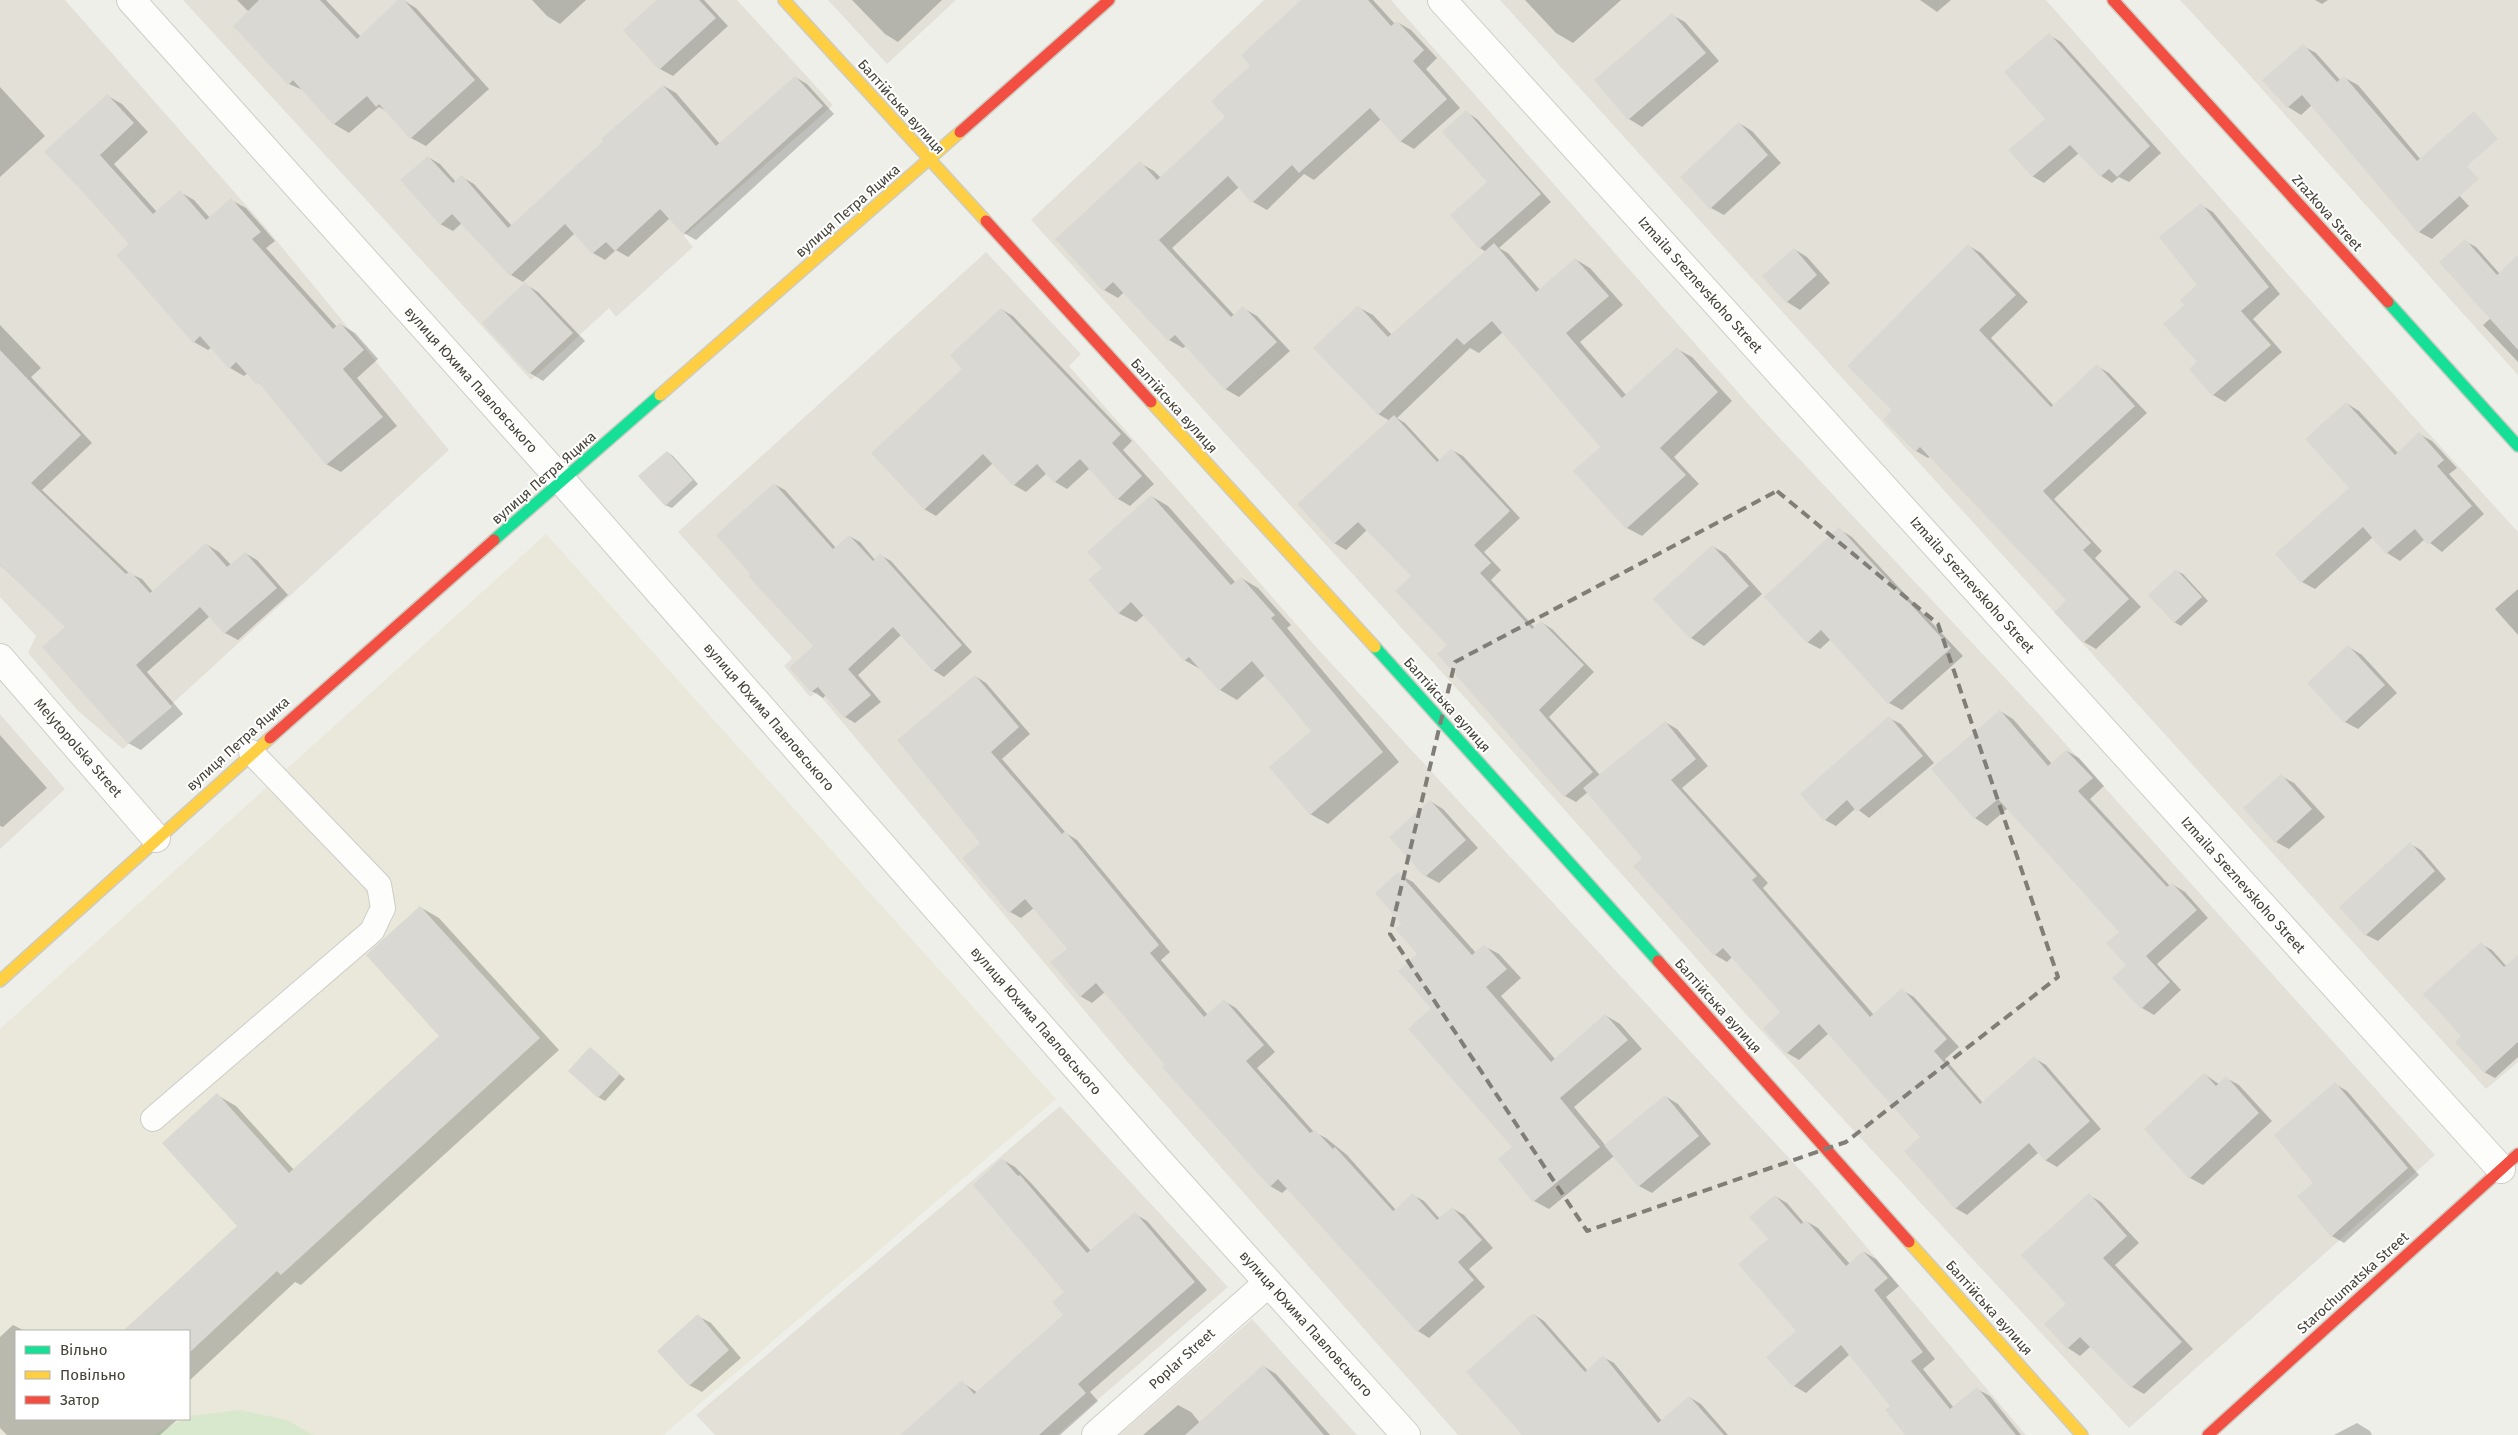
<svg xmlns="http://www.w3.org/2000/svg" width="2518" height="1435" font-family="'Fira Sans',sans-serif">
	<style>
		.residential { fill: #e3e1d7 }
		.education { fill: #e9e8da; fill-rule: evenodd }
		.green { fill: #d8e8cc }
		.shadow { fill: #0003 }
		.building { fill: #d9d8d2 }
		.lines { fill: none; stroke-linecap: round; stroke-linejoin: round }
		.lane-casing { stroke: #cdccc7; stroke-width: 26 }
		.street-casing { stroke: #cdccc7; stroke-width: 30 }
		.fast-casing { stroke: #ceccc1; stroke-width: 14 }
		.slow-casing { stroke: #ceccc1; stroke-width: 14 }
		.jam-casing { stroke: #ceccc1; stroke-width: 14 }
		.lane { stroke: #fdfdfc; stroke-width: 24 }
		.street { stroke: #fdfdfc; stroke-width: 28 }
		.fast { stroke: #16e098; stroke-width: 11 }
		.slow { stroke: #ffcf43; stroke-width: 11 }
		.jam { stroke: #f24e42; stroke-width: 11 }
		.marked { fill: none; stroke: #807e76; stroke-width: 4; stroke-dasharray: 10 6; stroke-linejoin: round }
		.labels { text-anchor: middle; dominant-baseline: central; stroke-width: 4; stroke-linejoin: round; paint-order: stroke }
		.street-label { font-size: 14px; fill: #444137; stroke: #fff }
	</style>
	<rect width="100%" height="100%" fill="#efefea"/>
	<g class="residential">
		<polygon points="0,0 65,0 267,229 449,450 123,749 78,711 28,653 36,636 0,597"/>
		<polygon points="183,0 737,0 833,105 684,236 693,247 616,317 609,308 531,380"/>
		<polygon points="828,0 956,0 887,64"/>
		<polygon points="1264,0 1391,0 1760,417 2036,711 2435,1155 2129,1428 1743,1011 1467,700 1031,220"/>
		<polygon points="1500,0 2046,0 2411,414 2518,532 2518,1062 2486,1089"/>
		<polygon points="2180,0 2518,0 2518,375 2243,68"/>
		<polygon points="986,252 1081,354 1069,366 1318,649 1815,1186 2026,1435 1458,1435 1125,1059 817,692 810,697 784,666 792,658 678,532"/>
		<polygon points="0,714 65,789 0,849"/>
		<polygon points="1060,1106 1228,1287 1057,1435 715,1435 696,1415"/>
		<polygon points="1252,1319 1357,1435 1119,1435"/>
	</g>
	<path class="education" d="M 546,534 L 1056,1099 L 663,1435 L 0,1435 L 0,1029 ZM 16,1331 L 189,1331 L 189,1419 L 16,1419 Z"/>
	<polygon class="green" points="239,1410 287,1420 313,1435 153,1435 190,1416"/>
	<g class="shadow">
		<polygon points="237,0 326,0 361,37 400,0 403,0 416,8 489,89 426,146 411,138 388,112 379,107 349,133 334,124 305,91 289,84 249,12"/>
		<polygon points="532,0 586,0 560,24 547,16"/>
		<polygon points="658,0 704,0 728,26 673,76 660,69"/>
		<polygon points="852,0 942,0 898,42 885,34"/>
		<polygon points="1303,0 1373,0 1395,24 1397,22 1411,30 1437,58 1426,69 1460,108 1414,149 1400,141 1381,119 1314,180 1304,174 1267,210 1253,202 1239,187 1172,248 1235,316 1243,308 1257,316 1290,351 1239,397 1225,389 1186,346 1183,348 1169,340 1124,292 1118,298 1104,290 1140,163 1154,171 1161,178 1227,117 1252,66"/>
		<polygon points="1525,0 1621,0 1573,43 1556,33"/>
		<polygon points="1920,0 1951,0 1937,12"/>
		<polygon points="2315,0 2328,0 2322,4"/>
		<polygon points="1672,15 1685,22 1719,61 1642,127 1629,119"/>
		<polygon points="2049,35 2061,42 2161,153 2129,182 2119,177 2112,183 2101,176 2079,153 2044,183 2032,176 2047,119"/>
		<polygon points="2303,46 2316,53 2341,81 2345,78 2358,85 2422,161 2433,167 2469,206 2432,239 2419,232 2312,105 2301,115 2288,107 2264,80"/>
		<polygon points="795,77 807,84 834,114 696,240 684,233 670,218 628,257 616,250 605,260 593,253 575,233 523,282 511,275 462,223 453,231 440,224 428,157 440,164 456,182 462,177 474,184 512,226 664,86 676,93 720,144"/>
		<polygon points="0,87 45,136 0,177"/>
		<polygon points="108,96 122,104 148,132 114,164 157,212 180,192 194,200 210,218 231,200 246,208 275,241 266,248 337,327 340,324 355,333 378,359 357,378 397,426 341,472 326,464 263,387 248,373 244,376 230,368 212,347 208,350 194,342 130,244 80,187"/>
		<polygon points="1466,112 1477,119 1551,202 1499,248 1508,253 1540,290 1575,259 1590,268 1623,305 1580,342 1627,396 1677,349 1692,357 1732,401 1674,457 1699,484 1642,536 1627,528 1575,471 1602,447 1503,332 1479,353 1470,348 1397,418 1405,423 1440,461 1452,450 1463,456 1520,518 1484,552 1501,570 1491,580 1535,628 1541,622 1552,629 1594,672 1549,717 1600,775 1665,722 1677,729 1708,766 1682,788 1768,883 1763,888 1874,1015 1902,990 1914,997 1959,1047 1945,1059 1983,1103 2034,1058 2046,1065 2101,1129 2057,1167 2045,1160 2039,1152 1967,1215 1955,1208 1922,1137 1829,1033 1799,1060 1787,1053 1764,1028 1782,1012 1732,957 1727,962 1715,955 1643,858 1588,792 1576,802 1565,796 1412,576 1368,529 1346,550 1334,543 1390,421 1378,414 1358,307 1373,315 1392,335 1486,252 1480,248 1489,182"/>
		<polygon points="1739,123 1752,131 1781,163 1724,215 1711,208"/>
		<polygon points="2201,205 2213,212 2280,294 2253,319 2282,352 2225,402 2213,395 2199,362 2186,305 2199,285"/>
		<polygon points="2465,241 2476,247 2500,274 2518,264 2518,362 2483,325 2491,318"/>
		<polygon points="1969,246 1981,253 2028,302 1991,338 2054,406 2097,366 2109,373 2147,413 2054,499 2102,551 2095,558 2141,607 2096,649 2084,642 2068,601 1931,456 1928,458 1916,451 1893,410"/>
		<polygon points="1794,249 1807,257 1830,283 1800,310 1787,302 1764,276"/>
		<polygon points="525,284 538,292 585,341 543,381 530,373 483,323"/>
		<polygon points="1001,309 1013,316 1132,441 1123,450 1154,484 1130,506 1118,499 1090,468 1067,489 1055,482 1047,473 1026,492 1014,485 993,463 936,516 924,509 964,369"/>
		<polygon points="0,325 41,368 31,377 92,443 42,490 129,573 142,579 153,592 206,544 219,552 231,565 245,553 257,560 288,595 238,640 225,633 210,616 147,672 183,714 141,750 128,743 67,627 0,565"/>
		<polygon points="2346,403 2359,411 2398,453 2419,434 2432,441 2457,468 2449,474 2484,514 2442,552 2425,539 2400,561 2387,553 2373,537 2315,589 2302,582 2351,488"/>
		<polygon points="667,452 673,456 698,484 672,508 665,505"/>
		<polygon points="774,484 785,490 836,548 849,536 860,542 875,560 880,555 891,561 972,652 944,677 933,670 901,635 858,675 881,702 855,723 845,717 826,695 823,698 812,691 791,668 815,646"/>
		<polygon points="1151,496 1168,506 1236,583 1241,578 1258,588 1291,625 1287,628 1399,762 1328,824 1310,814 1313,731 1265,675 1237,700 1220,690 1202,670 1184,660 1144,615 1136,622 1118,613 1103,568"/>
		<polygon points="1839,529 1852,537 1963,656 1902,710 1889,703 1831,639 1820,649 1807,642"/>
		<polygon points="1712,546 1726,554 1762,594 1704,646 1691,638 1655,599"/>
		<polygon points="2177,571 2183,574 2208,601 2181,626 2174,622"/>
		<polygon points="2518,589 2518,635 2495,609"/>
		<polygon points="2349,647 2362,655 2397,693 2358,729 2345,722"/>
		<polygon points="975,676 986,683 1030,734 1002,759 1066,833 1077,840 1170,952 1161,960 1208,1015 1224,1001 1236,1008 1275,1052 1257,1068 1314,1132 1326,1138 1347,1155 1396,1210 1413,1195 1424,1201 1440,1219 1452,1208 1464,1215 1493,1248 1469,1269 1485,1287 1429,1338 1418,1331 1288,1188 1282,1193 1270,1186 1105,992 1092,1003 1080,996 1069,949 1034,908 1021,918 1010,912 982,843"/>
		<polygon points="2000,711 2013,719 2052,764 2067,751 2079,758 2104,786 2090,799 2170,886 2172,884 2185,892 2208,918 2157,964 2181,990 2154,1015 2142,1008 2128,965 2120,932 2008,808 1987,826 1975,818 1932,769"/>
		<polygon points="1889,718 1901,724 1934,763 1869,818 1856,808 1836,826 1825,820"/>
		<polygon points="0,735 47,788 3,827 0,826"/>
		<polygon points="2281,776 2294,783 2325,817 2289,849 2276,842"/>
		<polygon points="1430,801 1443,809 1478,848 1439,883 1426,876"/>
		<polygon points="2410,844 2421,850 2446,879 2378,941 2366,935"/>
		<polygon points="1398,874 1413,882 1476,953 1484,946 1499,954 1521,978 1501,996 1555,1059 1605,1015 1620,1024 1642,1049 1574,1107 1606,1146 1665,1096 1678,1104 1711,1144 1652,1193 1639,1186 1614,1156 1549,1209 1534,1201 1514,1147 1433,1008 1419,954 1402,924"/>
		<polygon points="420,907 439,918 559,1050 301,1285 295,1282 189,1381 189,1331 125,1331 238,1226 217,1095 236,1106 294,1170 441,1036"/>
		<polygon points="2481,944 2492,950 2518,979 2518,1057 2495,1078 2484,1072 2463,1036"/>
		<polygon points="591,1048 625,1079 605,1101 598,1097"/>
		<polygon points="2204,1074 2219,1084 2226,1078 2239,1085 2272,1121 2203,1185 2190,1178"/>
		<polygon points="2335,1084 2347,1091 2419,1175 2344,1243 2332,1236 2315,1183"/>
		<polygon points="1003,1160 1015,1167 1032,1184 1091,1251 1135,1214 1147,1221 1207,1290 1090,1392 1098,1401 1060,1435 901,1435 962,1382 978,1393 1065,1315 1066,1293"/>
		<polygon points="2089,1195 2101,1202 2139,1243 2115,1265 2193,1349 2144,1394 2132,1387 2091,1346 2080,1356 2068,1348 2046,1324 2068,1304"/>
		<polygon points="1775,1196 1787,1203 1804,1223 1806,1221 1818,1228 1850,1264 1864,1252 1876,1259 1899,1286 1886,1297 1935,1359 1923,1369 1954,1408 1977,1389 1990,1396 2021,1435 1906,1435 1891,1406 1850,1354 1806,1393 1794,1386 1768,1357 1797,1331 1769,1239"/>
		<polygon points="1533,1314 1544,1321 1588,1371 1603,1357 1614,1363 1662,1421 1689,1397 1701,1404 1728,1435 1523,1435"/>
		<polygon points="698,1316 711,1323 741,1358 702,1392 689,1385"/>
		<polygon points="13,1325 25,1331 16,1331 16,1419 178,1419 160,1435 7,1435 0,1428 0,1337"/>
		<polygon points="1263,1366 1276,1374 1330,1435 1143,1435 1178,1405 1191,1412 1200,1423"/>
		<polygon points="2357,1423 2370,1431 2372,1435 2334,1435"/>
	</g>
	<g class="building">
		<polygon points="259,0 320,0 357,39 398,0 404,0 475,80 410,139 379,104 376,107 367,96 333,125 293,80 288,85 233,26"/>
		<polygon points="657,0 699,0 716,18 659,70 623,30"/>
		<polygon points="1301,0 1368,0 1391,26 1397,21 1424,50 1413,61 1447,99 1400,142 1370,108 1299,173 1292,165 1252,203 1228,176 1159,240 1231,317 1243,306 1277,342 1225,390 1175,335 1168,341 1113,282 1103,291 1055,239 1140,161 1157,180 1225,117 1211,101 1250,66 1241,55"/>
		<polygon points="1672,13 1706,53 1628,120 1594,80"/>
		<polygon points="2049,33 2150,146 2117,177 2109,169 2100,177 2070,145 2032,177 2008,150 2045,119 2004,72"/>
		<polygon points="2303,44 2337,82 2344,76 2417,161 2474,111 2498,139 2467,166 2479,179 2418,233 2302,95 2287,108 2262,80"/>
		<polygon points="795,76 823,106 683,234 660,209 615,251 606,242 592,254 565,224 510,276 452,214 440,225 400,180 428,156 453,183 462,175 508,228 603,141 601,139 663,85 716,146"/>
		<polygon points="107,94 134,123 100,155 153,214 180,190 206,220 231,198 261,232 252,239 333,329 340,323 364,350 343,369 383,417 326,465 258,382 256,384 236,362 229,369 200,336 193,343 116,255 129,244 79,188 44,152"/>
		<polygon points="1466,110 1541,194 1479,249 1450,215 1487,182 1442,132"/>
		<polygon points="1739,122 1768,155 1710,209 1680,177"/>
		<polygon points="2201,203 2269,287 2241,311 2271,345 2212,396 2189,369 2197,362 2163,324 2184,305 2180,300 2197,285 2159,237"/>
		<polygon points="2465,239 2497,275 2518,255 2518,350 2439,262"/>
		<polygon points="1494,243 1536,292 1575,258 1609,296 1566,333 1622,398 1677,347 1718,392 1660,448 1686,475 1626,529 1573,471 1600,447 1492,321 1464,345 1457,338 1378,415 1313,348 1358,305 1388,337"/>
		<polygon points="1968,244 2016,295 1979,330 2051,407 2097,364 2135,406 2043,491 2091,543 2083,550 2129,599 2083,643 2054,612 2066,600 1920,447 1915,452 1883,419 1892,410 1847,366"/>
		<polygon points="1794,248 1817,275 1786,303 1762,276"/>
		<polygon points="525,282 573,333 529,374 482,323"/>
		<polygon points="1001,308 1121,434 1112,443 1142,476 1117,500 1080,459 1054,483 1037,464 1013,486 983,454 924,510 871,453 962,369 950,355"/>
		<polygon points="0,350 81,435 31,483 126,574 130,571 150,593 206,543 227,567 245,552 277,588 224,634 200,607 136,665 172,707 128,744 42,647 65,627 0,565"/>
		<polygon points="2346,402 2395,455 2419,432 2444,460 2437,466 2472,506 2428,545 2415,529 2386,554 2363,527 2301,583 2275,554 2349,488 2305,439"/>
		<polygon points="1394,415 1437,462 1451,448 1510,511 1474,545 1491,563 1480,573 1532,629 1541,621 1584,665 1539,710 1593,772 1564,797 1437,654 1447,645 1395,591 1411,576 1358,522 1334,544 1297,504"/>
		<polygon points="667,451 693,480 665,506 638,476"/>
		<polygon points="774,483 833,549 849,535 873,561 880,553 962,645 933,671 893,627 848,669 871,695 844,718 818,687 811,692 789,668 813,646 748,576 750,574 716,535"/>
		<polygon points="1151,495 1231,585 1241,577 1275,615 1271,618 1383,752 1310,815 1269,767 1311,731 1252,661 1219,691 1189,657 1184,661 1131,602 1118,614 1088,580 1102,568 1087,552"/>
		<polygon points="1839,527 1951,648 1888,704 1821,630 1807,643 1764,597"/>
		<polygon points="1712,545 1749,586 1690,639 1653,599"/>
		<polygon points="2176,569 2202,597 2174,623 2148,595"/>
		<polygon points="2348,645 2385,685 2344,723 2307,683"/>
		<polygon points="975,675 1019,727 991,752 1062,834 1065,831 1159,945 1150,953 1204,1017 1224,999 1264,1045 1246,1061 1310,1133 1315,1130 1333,1149 1335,1147 1393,1211 1413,1193 1437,1220 1452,1207 1482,1240 1458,1262 1474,1280 1417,1332 1278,1179 1270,1187 1162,1067 1165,1065 1096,983 1080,997 1050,962 1067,949 1025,899 1009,913 962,858 980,843 897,740"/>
		<polygon points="2000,710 2048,766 2066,750 2093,778 2078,791 2167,887 2172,883 2197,910 2146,956 2170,982 2141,1009 2112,978 2126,965 2106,943 2119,932 1998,799 1974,819 1931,769"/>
		<polygon points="1889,716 1923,756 1857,812 1847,800 1824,821 1800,794"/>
		<polygon points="1665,721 1696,759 1671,780 1757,876 1752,880 1870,1017 1902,988 1947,1039 1934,1051 1980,1104 2034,1056 2090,1121 2045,1161 2029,1143 1955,1209 1904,1151 1920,1137 1819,1024 1786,1054 1763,1028 1780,1012 1723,948 1714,956 1633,866 1642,858 1583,788"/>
		<polygon points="2281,774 2312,809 2275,843 2243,808"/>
		<polygon points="1430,800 1466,840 1425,877 1389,837"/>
		<polygon points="2410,842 2435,871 2365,936 2339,907"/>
		<polygon points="1398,872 1472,955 1484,944 1507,969 1486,987 1551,1062 1605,1014 1628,1040 1560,1098 1600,1147 1533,1202 1498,1159 1512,1147 1408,1029 1431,1008 1398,971 1417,954 1395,929 1401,924 1375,893"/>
		<polygon points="420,906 540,1038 281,1275 277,1271 189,1353 189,1331 123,1331 237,1226 162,1143 217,1093 289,1173 439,1036 366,955"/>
		<polygon points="2481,942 2504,967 2518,955 2518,1042 2484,1073 2455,1042 2461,1036 2423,994"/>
		<polygon points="590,1047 620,1074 598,1098 568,1071"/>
		<polygon points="2204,1073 2216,1086 2226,1076 2259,1113 2189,1179 2144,1129"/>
		<polygon points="2335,1082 2408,1168 2331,1237 2297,1196 2313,1183 2274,1135"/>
		<polygon points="1665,1095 1699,1136 1638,1187 1604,1145"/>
		<polygon points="1002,1158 1018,1176 1020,1175 1087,1253 1135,1212 1195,1282 1078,1384 1086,1393 1039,1435 900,1435 962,1380 974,1394 1063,1315 1052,1302 1064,1292 973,1185"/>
		<polygon points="2089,1193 2127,1236 2103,1258 2182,1342 2131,1388 2080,1337 2067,1349 2044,1324 2066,1304 2021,1255"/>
		<polygon points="1775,1195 1801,1224 1806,1220 1846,1266 1863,1251 1888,1278 1874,1290 1923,1352 1911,1361 1950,1409 1977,1387 2016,1435 1905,1435 1885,1410 1890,1406 1841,1345 1793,1387 1766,1357 1796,1331 1738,1264 1768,1239 1749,1217"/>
		<polygon points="1533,1313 1585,1372 1603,1355 1658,1423 1689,1396 1724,1435 1522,1435 1466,1372"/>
		<polygon points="698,1314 729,1350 689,1386 657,1351"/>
		<polygon points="1263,1365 1324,1435 1185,1435"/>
	</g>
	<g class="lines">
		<g class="lane-casing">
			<polyline id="lane" points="153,1119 372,931 383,908 379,885 251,752"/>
		</g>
		<g class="street-casing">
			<g id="street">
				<polyline points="131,0 563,482 1156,1158 1406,1435"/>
				<polyline points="1442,0 2501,1169"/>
				<polyline points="0,658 156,838"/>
				<polyline points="1096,1435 1268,1283"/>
			</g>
		</g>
		<g class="fast-casing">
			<g id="fast">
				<polyline points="2388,302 2518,446"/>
				<polyline points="494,540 660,395"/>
				<polyline points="1375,647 1658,961"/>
			</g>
		</g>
		<g class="slow-casing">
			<g id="slow">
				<polyline points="784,0 986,221"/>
				<polyline points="660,395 960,132"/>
				<polyline points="1151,402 1375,647"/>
				<polyline points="0,981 270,738"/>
				<polyline points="1909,1242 2082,1435"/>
			</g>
		</g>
		<g class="jam-casing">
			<g id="jam">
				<polyline points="2113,0 2388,302"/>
				<polyline points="960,132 1109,0"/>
				<polyline points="986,221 1151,402"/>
				<polyline points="270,738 494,540"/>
				<polyline points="1658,961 1909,1242"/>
				<polyline points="2208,1435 2518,1154"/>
			</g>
		</g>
		<use href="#lane" class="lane"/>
		<use href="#street" class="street"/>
		<use href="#fast" class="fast"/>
		<use href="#slow" class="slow"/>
		<use href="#jam" class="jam"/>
	</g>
	<path class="marked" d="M 1777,491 L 1938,624 L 2058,977 L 1846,1142 L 1587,1231 L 1390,934 L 1455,662 Z"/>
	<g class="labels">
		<g class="street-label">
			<text transform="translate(901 107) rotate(48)">Балтійська вулиця</text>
			<text transform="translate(848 211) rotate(-41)">вулиця Петра Яцика</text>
			<text transform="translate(2327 213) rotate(48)">Zrazkova Street</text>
			<text transform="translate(1700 285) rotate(48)">Izmaila Sreznevskoho Street</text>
			<text transform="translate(471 380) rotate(48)">вулиця Юхима Павловського</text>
			<text transform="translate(1174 406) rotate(48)">Балтійська вулиця</text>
			<text transform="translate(544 478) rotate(-41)">вулиця Петра Яцика</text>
			<text transform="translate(1972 585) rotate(48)">Izmaila Sreznevskoho Street</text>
			<text transform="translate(1447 705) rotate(48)">Балтійська вулиця</text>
			<text transform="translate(769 717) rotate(49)">вулиця Юхима Павловського</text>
			<text transform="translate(238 744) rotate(-42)">вулиця Петра Яцика</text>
			<text transform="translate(78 748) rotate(49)">Melytopolska Street</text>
			<text transform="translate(2243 885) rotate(48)">Izmaila Sreznevskoho Street</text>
			<text transform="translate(1718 1006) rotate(48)">Балтійська вулиця</text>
			<text transform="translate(1036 1021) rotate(49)">вулиця Юхима Павловського</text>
			<text transform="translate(2353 1283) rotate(-42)">Starochumatska Street</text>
			<text transform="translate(1989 1308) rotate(48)">Балтійська вулиця</text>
			<text transform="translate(1306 1324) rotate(48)">вулиця Юхима Павловського</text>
			<text transform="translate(1182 1359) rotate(-42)">Poplar Street</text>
		</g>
	</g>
	<rect x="15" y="1330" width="175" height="90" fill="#ffffff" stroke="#b4b3af"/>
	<rect x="25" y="1346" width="25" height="8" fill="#16e098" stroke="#b4b3af"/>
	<text x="60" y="1355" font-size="15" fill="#444137">Вільно</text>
	<rect x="25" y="1371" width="25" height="8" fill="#ffcf43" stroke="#b4b3af"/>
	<text x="60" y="1380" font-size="15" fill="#444137">Повільно</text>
	<rect x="25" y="1396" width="25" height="8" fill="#f24e42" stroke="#b4b3af"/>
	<text x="60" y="1405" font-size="15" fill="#444137">Затор</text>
</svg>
